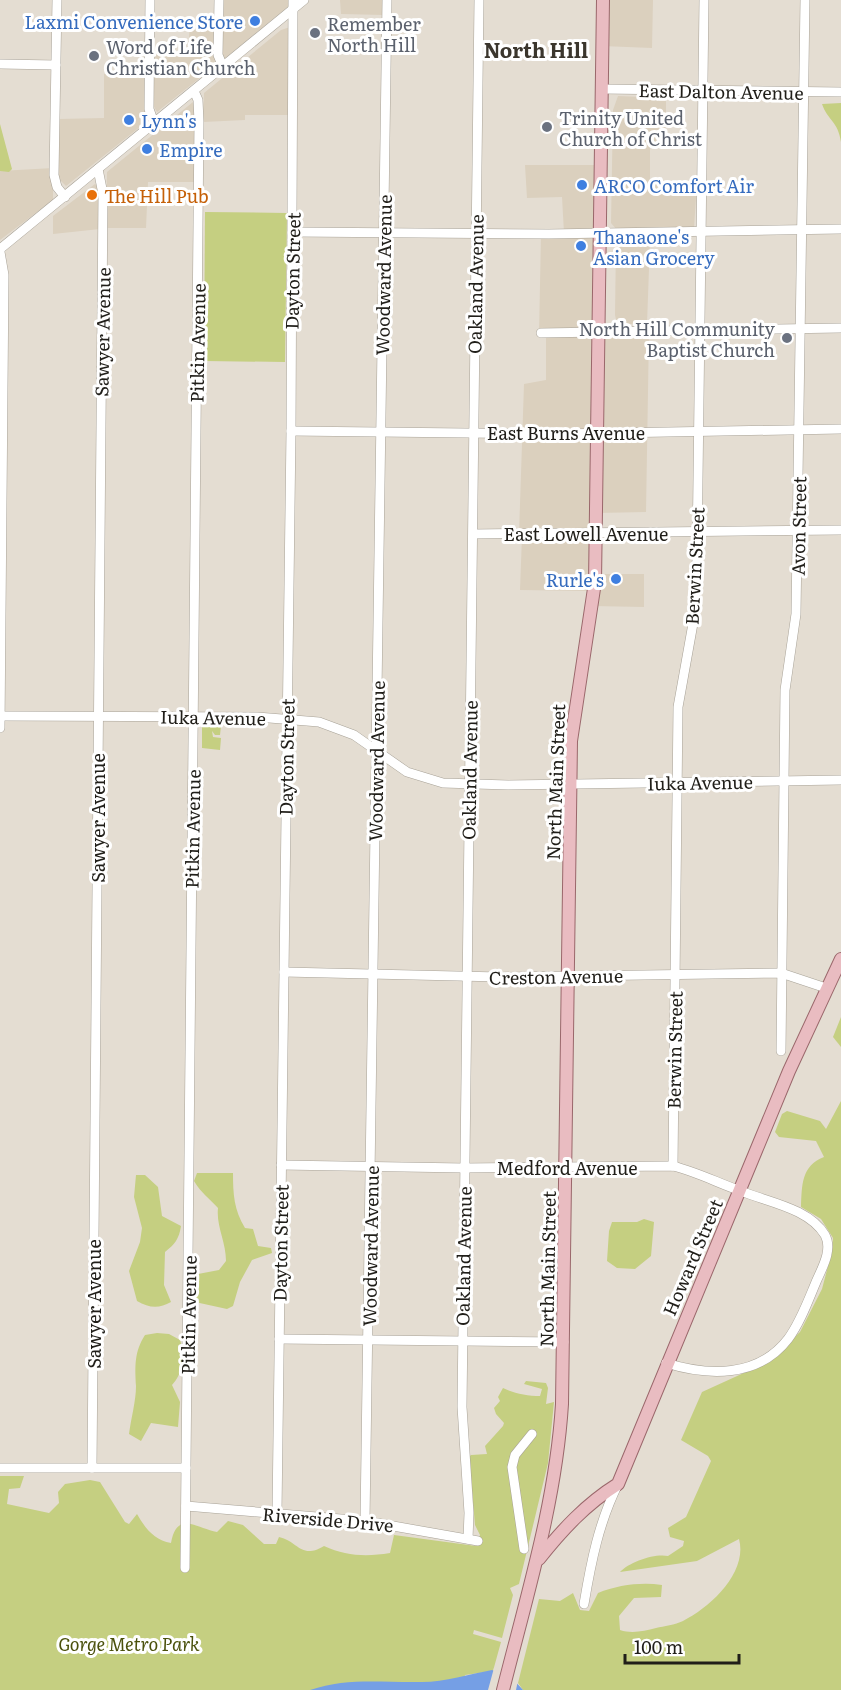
<svg xmlns="http://www.w3.org/2000/svg" width="841" height="1690" font-family="Literata,serif">
	<style>
		.built { fill: #dbd0be }
		.green { fill: #c5cf81 }
		.water { fill: #759fe5 }
		.pier { fill: #e4ddd2 }
		.lines { fill: none; stroke-linecap: round; stroke-linejoin: round }
		.minor-casing { stroke: #a8a297; stroke-width: 10 }
		.major-casing { stroke: #9a676b; stroke-width: 14 }
		.minor { stroke: #fff; stroke-width: 9 }
		.major { stroke: #e9bcc1; stroke-width: 12 }
		.shop-dot { fill: #3f7fe0; stroke: #fff; stroke-width: 2 }
		.worship-dot { fill: #6b7280; stroke: #fff; stroke-width: 2 }
		.food-dot { fill: #e8710a; stroke: #fff; stroke-width: 2 }
		.labels { text-anchor: middle; dominant-baseline: central; stroke-width: 6; stroke-linejoin: round; paint-order: stroke }
		.shop-label { font-size: 18px; fill: #366cbe; stroke: #fff; text-anchor: start }
		.worship-label { font-size: 18px; fill: #5b616d; stroke: #fff; text-anchor: start }
		.street-label { font-size: 18px; fill: #201e19; stroke: #fff }
		.food-label { font-size: 18px; fill: #c56008; stroke: #fff; text-anchor: start }
		.park-label { font-size: 18px; font-style: italic; fill: #4a500b; stroke: #fff }
		.neighbourhood-label { font-size: 20px; font-weight: bold; fill: #3b362d; stroke: #fff }
	</style>
	<rect width="100%" height="100%" fill="#e4ddd2"/>
	<g class="built">
		<polygon points="222,0 289,0 289,6 224,59 221,53"/>
		<polygon points="340,0 384,0 384,15 341,14"/>
		<polygon points="603,0 653,0 652,48 602,46"/>
		<polygon points="190,21 217,21 216,65 157,112 153,105 155,54 188,54"/>
		<polygon points="290,27 290,115 245,115 245,120 203,122 204,93 281,30"/>
		<polygon points="145,73 146,122 66,186 58,178 59,119 104,118 104,74"/>
		<polygon points="618,96 666,98 666,147 650,147 650,181 697,182 694,228 617,230 611,223 613,110"/>
		<polygon points="193,102 196,109 194,182 148,182 146,228 106,228 107,172"/>
		<polygon points="525,165 600,165 599,333 649,331 646,512 597,513 596,534 519,534 524,384 546,380 546,337 539,336 541,234 564,233 562,197 527,198"/>
		<polygon points="53,168 53,200 0,240 0,171"/>
		<polygon points="95,184 101,188 100,229 53,234 53,216"/>
		<polygon points="619,241 650,241 647,324 617,324 615,315 616,244"/>
		<polygon points="594,535 592,591 520,590 522,536"/>
		<polygon points="595,574 644,574 644,607 592,606"/>
	</g>
	<g class="green">
		<path d="M 841,103 L 841,142 C 838,121 828,121 822,104 Z"/>
		<polygon points="0,124 12,169 9,172 0,171"/>
		<polygon points="205,212 287,213 285,362 204,361"/>
		<polygon points="202,726 221,726 220,735 215,735 212,731 213,737 221,738 220,750 202,748"/>
		<polygon points="841,1017 841,1047 833,1037"/>
		<path d="M 841,1101 L 841,1690 L 523,1690 L 518,1683 L 539,1599 L 560,1601 L 573,1593 L 580,1610 L 589,1611 L 598,1593 C 618,1585 641,1582 662,1585 L 661,1597 L 634,1598 L 619,1616 L 620,1630 C 632,1634 644,1631 656,1628 C 664,1626 675,1625 683,1621 C 711,1607 748,1572 739,1539 L 697,1561 L 620,1572 C 629,1562 655,1553 668,1556 L 683,1546 L 684,1541 L 670,1537 L 668,1528 L 686,1517 L 711,1461 L 708,1456 L 681,1440 L 702,1392 L 770,1361 L 800,1332 L 822,1289 L 832,1251 L 833,1238 L 821,1219 L 801,1207 C 802,1185 801,1166 824,1157 L 816,1141 L 779,1137 L 775,1132 L 782,1114 L 787,1111 L 820,1121 L 826,1129 Z"/>
		<path d="M 197,1173 L 233,1173 C 233,1194 234,1210 245,1228 L 253,1229 L 258,1246 L 271,1248 L 272,1253 L 252,1260 L 240,1282 L 233,1306 L 227,1309 L 195,1302 L 194,1284 L 198,1274 L 219,1270 L 226,1261 C 226,1242 216,1226 218,1208 C 208,1197 202,1194 194,1181 Z"/>
		<path d="M 136,1175 L 145,1175 L 158,1187 L 162,1216 L 181,1226 C 179,1239 175,1244 165,1252 L 164,1285 L 171,1302 C 159,1309 149,1308 137,1301 L 129,1271 L 140,1242 L 142,1228 L 134,1197 Z"/>
		<polygon points="644,1219 654,1222 651,1256 635,1269 617,1268 607,1261 609,1231 612,1222 637,1222"/>
		<path d="M 157,1333 L 169,1334 L 180,1340 C 185,1355 183,1374 172,1385 L 180,1402 L 178,1427 L 151,1423 L 141,1441 L 129,1434 C 131,1418 136,1401 136,1386 C 135,1367 134,1352 145,1335 Z"/>
		<path d="M 526,1381 L 546,1383 L 548,1388 L 546,1404 L 554,1402 L 548,1463 L 519,1584 L 510,1588 L 513,1595 L 502,1638 L 474,1630 L 473,1634 L 501,1642 L 493,1671 L 465,1675 L 461,1690 L 0,1690 L 0,1476 L 24,1476 L 20,1488 L 9,1489 L 7,1504 L 49,1513 L 59,1503 L 58,1492 L 65,1484 L 90,1480 L 100,1482 L 125,1522 L 129,1524 L 137,1514 C 145,1528 154,1540 171,1543 C 177,1510 196,1528 217,1532 L 228,1521 L 243,1525 L 264,1544 L 276,1544 L 279,1537 C 298,1541 301,1560 324,1546 C 346,1556 366,1557 390,1553 L 394,1535 L 476,1546 L 480,1535 L 475,1525 L 469,1457 L 471,1455 L 487,1454 L 485,1446 L 503,1426 L 504,1423 L 496,1414 L 494,1408 L 500,1401 L 498,1397 L 503,1388 C 513,1393 527,1396 540,1396 L 542,1389 L 524,1384 Z"/>
	</g>
	<path class="water" d="M 492,1670 L 512,1678 L 523,1690 L 310,1690 C 348,1677 384,1683 422,1682 C 445,1682 470,1674 492,1670 Z"/>
	<polygon class="pier" points="494,1668 518,1680 516,1690 488,1690"/>
	<g class="lines">
		<g class="minor-casing">
			<g id="minor">
				<polyline points="57,0 54,175 57,187 65,197"/>
				<polyline points="150,0 149,109 154,123"/>
				<polyline points="219,0 218,55 223,67"/>
				<polyline points="0,64 56,65"/>
				<polyline points="601,89 841,92"/>
				<polyline points="293,232 549,234 841,229"/>
				<polyline points="0,249 304,0"/>
				<polyline points="0,252 4,275 0,728"/>
				<polyline points="541,333 841,328"/>
				<polyline points="291,431 559,434 841,429"/>
				<polyline points="474,534 841,530"/>
				<polyline points="0,716 257,717 319,722 354,735 407,772 443,783 508,785 841,780"/>
				<polyline points="284,972 500,977 781,973 826,988"/>
				<polyline points="781,1051 785,690 796,614 805,0"/>
				<path d="M 281,1165 L 464,1168 L 673,1166 C 697,1172 718,1183 741,1191 C 767,1202 809,1208 825,1235 C 833,1250 822,1268 816,1282 C 808,1301 800,1323 788,1339 C 758,1378 708,1376 666,1363"/>
				<polyline points="673,1166 678,707 694,618 697,559 704,0"/>
				<polyline points="279,1339 564,1342"/>
				<polyline points="0,1468 186,1468"/>
				<polyline points="92,1468 103,194 98,169"/>
				<polyline points="186,1506 365,1521 478,1541"/>
				<polyline points="277,1513 291,431 293,0"/>
				<polyline points="365,1521 387,0"/>
				<polyline points="468,1539 469,1513 462,1407 479,0"/>
				<polyline points="524,1549 512,1467 515,1455 532,1434"/>
				<polyline points="185,1568 199,122 198,100 194,91"/>
				<path d="M 584,1604 C 591,1562 599,1522 618,1484"/>
			</g>
		</g>
		<g class="major-casing">
			<g id="major">
				<path d="M 539,1559 C 562,1530 586,1504 618,1484 L 789,1071 L 841,959"/>
				<path d="M 503,1690 C 527,1595 556,1501 562,1404 L 571,741 L 595,582 L 603,0"/>
			</g>
		</g>
		<use href="#minor" class="minor"/>
		<use href="#major" class="major"/>
	</g>
	<g class="shop-dot">
		<circle cx="255" cy="21" r="6"/>
		<circle cx="129" cy="120" r="6"/>
		<circle cx="147" cy="149" r="6"/>
		<circle cx="582" cy="185" r="6"/>
		<circle cx="581" cy="246" r="6"/>
		<circle cx="616" cy="579" r="6"/>
	</g>
	<g class="worship-dot">
		<circle cx="315" cy="33" r="6"/>
		<circle cx="94" cy="56" r="6"/>
		<circle cx="547" cy="127" r="6"/>
		<circle cx="787" cy="338" r="6"/>
	</g>
	<circle class="food-dot" cx="92" cy="195" r="6"/>
	<g class="labels">
		<g class="shop-label">
			<text x="243" y="21" text-anchor="end">Laxmi Convenience Store</text>
			<text x="141" y="120">Lynn's</text>
			<text x="159" y="149">Empire</text>
			<text x="594" y="185">ARCO Comfort Air</text>
			<text x="593" y="236">Thanaone's<tspan x="593" dy="21">Asian Grocery</tspan></text>
			<text x="604" y="579" text-anchor="end">Rurle's</text>
		</g>
		<g class="worship-label">
			<text x="327" y="23">Remember<tspan x="327" dy="21">North Hill</tspan></text>
			<text x="106" y="46">Word of Life<tspan x="106" dy="21">Christian Church</tspan></text>
			<text x="559" y="117">Trinity United<tspan x="559" dy="21">Church of Christ</tspan></text>
			<text x="775" y="328" text-anchor="end">North Hill Community<tspan x="775" dy="21">Baptist Church</tspan></text>
		</g>
		<g class="street-label">
			<text transform="translate(721 91) rotate(1)">East Dalton Avenue</text>
			<text transform="translate(292 271) rotate(-89)">Dayton Street</text>
			<text transform="translate(383 275) rotate(-89)">Woodward Avenue</text>
			<text transform="translate(475 284) rotate(-89)">Oakland Avenue</text>
			<text transform="translate(102 332) rotate(-89)">Sawyer Avenue</text>
			<text transform="translate(197 343) rotate(-89)">Pitkin Avenue</text>
			<text x="566" y="432">East Burns Avenue</text>
			<text transform="translate(798 526) rotate(-89)">Avon Street</text>
			<text x="586" y="533">East Lowell Avenue</text>
			<text transform="translate(694 566) rotate(-87)">Berwin Street</text>
			<text transform="translate(213 717) rotate(1)">Iuka Avenue</text>
			<text transform="translate(286 757) rotate(-89)">Dayton Street</text>
			<text transform="translate(376 761) rotate(-89)">Woodward Avenue</text>
			<text transform="translate(469 770) rotate(-89)">Oakland Avenue</text>
			<text transform="translate(555 782) rotate(-88)">North Main Street</text>
			<text transform="translate(700 782) rotate(-1)">Iuka Avenue</text>
			<text transform="translate(97 818) rotate(-90)">Sawyer Avenue</text>
			<text transform="translate(192 829) rotate(-89)">Pitkin Avenue</text>
			<text transform="translate(556 976) rotate(-1)">Creston Avenue</text>
			<text transform="translate(674 1050) rotate(-89)">Berwin Street</text>
			<text x="567" y="1167">Medford Avenue</text>
			<text transform="translate(280 1243) rotate(-89)">Dayton Street</text>
			<text transform="translate(370 1246) rotate(-89)">Woodward Avenue</text>
			<text transform="translate(463 1256) rotate(-89)">Oakland Avenue</text>
			<text transform="translate(692 1257) rotate(-67)">Howard Street</text>
			<text transform="translate(547 1269) rotate(-89)">North Main Street</text>
			<text transform="translate(93 1304) rotate(-90)">Sawyer Avenue</text>
			<text transform="translate(188 1315) rotate(-89)">Pitkin Avenue</text>
			<text transform="translate(328 1519) rotate(5)">Riverside Drive</text>
		</g>
		<g class="food-label">
			<text x="104" y="195">The Hill Pub</text>
		</g>
		<g class="park-label">
			<text x="129" y="1643">Gorge Metro Park</text>
		</g>
		<g class="neighbourhood-label">
			<text x="536" y="49">North Hill</text>
		</g>
	</g>
	<path d="M625 1654v9h114v-9" fill="none" stroke="#201e19" stroke-width="3"/>
	<text x="634" y="1654" font-size="18" fill="#201e19" stroke="#ffffff" stroke-width="4.5" paint-order="stroke">100 m</text>
</svg>
